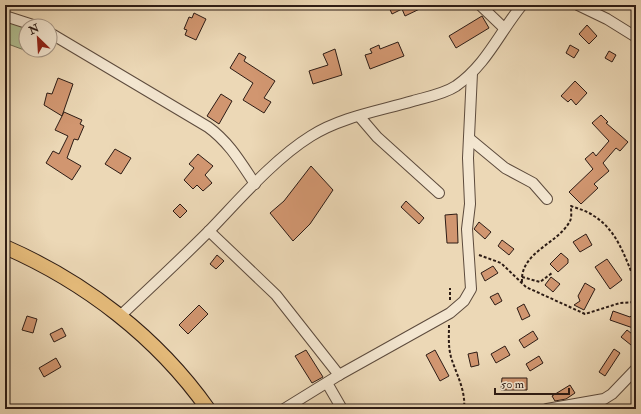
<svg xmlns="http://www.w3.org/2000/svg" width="641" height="414" font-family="'IM FELL Double Pica',serif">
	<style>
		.green { fill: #b2c093; stroke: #706e54 }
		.building { fill: #d19670; stroke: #2d1c15 }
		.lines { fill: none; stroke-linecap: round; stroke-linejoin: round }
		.minor-casing { stroke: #5d4b3d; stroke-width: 12 }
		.highway-casing { stroke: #2d1c15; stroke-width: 16 }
		.path { stroke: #2d1c15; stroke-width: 2; stroke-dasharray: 3 2; stroke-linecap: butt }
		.minor { stroke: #f3e6d0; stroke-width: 10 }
		.highway { stroke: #e6bc7b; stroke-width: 14 }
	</style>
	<rect width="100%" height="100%" fill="#ecd8b6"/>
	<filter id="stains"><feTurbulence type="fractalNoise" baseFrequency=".005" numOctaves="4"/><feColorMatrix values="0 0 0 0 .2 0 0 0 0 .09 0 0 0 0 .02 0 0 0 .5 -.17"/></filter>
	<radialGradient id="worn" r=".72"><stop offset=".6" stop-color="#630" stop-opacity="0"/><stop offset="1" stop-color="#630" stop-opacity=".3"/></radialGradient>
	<polygon class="green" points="5,21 26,28 27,51 8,44 5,52"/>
	<g class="building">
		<polygon points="388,5 428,5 405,16 402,9 392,14"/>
		<polygon points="194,13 206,19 196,40 185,35 187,30 184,29 189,17 192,18"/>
		<polygon points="482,16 489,28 456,48 449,36"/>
		<polygon points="587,25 597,36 589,44 579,34"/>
		<polygon points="398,42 404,56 370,69 365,55 372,53 370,49 379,45 380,49"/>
		<polygon points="570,45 579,50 574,58 566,53"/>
		<polygon points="335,49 342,75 313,84 309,71 328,65 323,54"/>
		<polygon points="609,51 616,55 612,62 605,58"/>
		<polygon points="239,53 246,57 244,61 275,81 264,98 271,102 264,113 243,100 253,83 230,68"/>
		<polygon points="58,78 73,84 62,116 44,105 47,93 52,94"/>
		<polygon points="575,81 587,93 576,105 571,99 568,102 561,96"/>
		<polygon points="221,94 232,101 219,124 207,116"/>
		<polygon points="64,112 82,120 80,124 84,126 78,140 74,139 67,158 81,166 72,180 46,163 53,151 59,154 68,136 55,130"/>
		<polygon points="601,115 608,122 606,123 628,142 620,151 616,148 603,163 609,171 594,184 598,188 581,204 569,192 593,169 585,159 593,152 596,156 609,141 592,123"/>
		<polygon points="115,149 131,158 121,174 105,164"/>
		<polygon points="198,154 213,166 205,175 212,183 203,191 197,185 193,189 184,180 194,168 189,164"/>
		<polygon points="311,166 333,190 310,224 293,241 270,213 284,201"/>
		<polygon points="406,201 424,218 419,224 401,207"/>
		<polygon points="180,204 187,211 180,218 173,211"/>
		<polygon points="457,214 458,243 447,243 445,215"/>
		<polygon points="479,222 491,232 485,239 474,229"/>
		<polygon points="586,234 592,245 580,252 573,242"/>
		<polygon points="502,240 514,249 509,255 498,246"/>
		<polygon points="561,253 568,259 568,263 558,272 550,264"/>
		<polygon points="217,255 224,261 216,269 210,264"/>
		<polygon points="607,259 622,280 610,289 595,267"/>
		<polygon points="493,266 498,273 485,281 481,273"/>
		<polygon points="551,277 560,284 553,292 545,285"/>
		<polygon points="585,283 595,289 584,310 574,305 580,301 578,296"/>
		<polygon points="498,293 502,301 495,305 490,297"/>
		<polygon points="524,304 530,316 522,320 517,308"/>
		<polygon points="199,305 208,314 188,334 179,325"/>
		<polygon points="613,311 630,317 632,315 636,319 636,324 633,328 610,320"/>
		<polygon points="27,316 37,319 33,333 22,330"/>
		<polygon points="62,328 66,336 54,342 50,334"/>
		<polygon points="627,330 636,337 636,349 621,337"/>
		<polygon points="533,331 538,339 524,348 519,340"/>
		<polygon points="505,346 510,355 496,363 491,354"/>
		<polygon points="614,349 620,353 605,376 599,372"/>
		<polygon points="306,350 323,377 312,383 295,356"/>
		<polygon points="435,350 449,376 440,381 426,355"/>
		<polygon points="477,352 479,365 471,367 468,354"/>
		<polygon points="539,356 543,363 530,371 526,364"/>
		<polygon points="56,358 61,367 44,377 39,368"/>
		<polygon points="502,378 527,378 527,390 501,390"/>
		<polygon points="570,385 575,393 566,399 555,401 552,396"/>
	</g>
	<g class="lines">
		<g class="minor-casing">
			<g id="minor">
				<polyline points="480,5 504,28"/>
				<polyline points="578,5 607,19 636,37"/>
				<polyline points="5,16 36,26"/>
				<path d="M 50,33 L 208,127 C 229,142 241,163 255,184"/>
				<polyline points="359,116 377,137 439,193"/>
				<polyline points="470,139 505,168 533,183 547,199"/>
				<polyline points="209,231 276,295 339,375"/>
				<path d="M 120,316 C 150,288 180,260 209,231 C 239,200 274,159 311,136 C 341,117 379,111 413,101 C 427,97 444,94 456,86 C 487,64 499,33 522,5"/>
				<polyline points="327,383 342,409"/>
				<polyline points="284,409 339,375 450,313 464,301 471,289 467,229 470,204 468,158 472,73"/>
				<polyline points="547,409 604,399 612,394 636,369"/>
			</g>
		</g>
		<g class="highway-casing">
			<path id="highway" d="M 5,247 C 85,282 157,337 208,409"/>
		</g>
		<g class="path">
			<polyline points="479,255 501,263 526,287 585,314 620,303 636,302"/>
			<polyline points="522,277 540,282 552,273"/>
			<path d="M 522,282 C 520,252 558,244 570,221 C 572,217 571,211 571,206 C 579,209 587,211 594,216 C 618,231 625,258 636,283"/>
			<polyline points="450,300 450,288"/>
			<path d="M 449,325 C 449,336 448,346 451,357 C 456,374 466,390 464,409"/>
		</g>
		<use href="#minor" class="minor"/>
		<use href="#highway" class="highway"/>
	</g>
	<rect width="641" height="414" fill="none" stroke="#ecd8b6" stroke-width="20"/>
	<rect x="6" y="6" width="629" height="402" fill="none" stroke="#2d1c15" stroke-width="2"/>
	<rect x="10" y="10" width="621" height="394" fill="none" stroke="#2d1c15"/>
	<g transform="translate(38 38) rotate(335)"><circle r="19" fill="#f3e6d0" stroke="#a49585"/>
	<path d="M0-3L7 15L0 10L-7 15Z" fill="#8f2418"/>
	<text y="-6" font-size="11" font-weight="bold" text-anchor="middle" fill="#2d1c15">N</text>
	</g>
	<path d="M495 388v6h74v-6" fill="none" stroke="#2d1c15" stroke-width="2"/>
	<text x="501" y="388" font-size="12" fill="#2d1c15" stroke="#f3e6d0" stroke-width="3" paint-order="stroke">50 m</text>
	<rect width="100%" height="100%" filter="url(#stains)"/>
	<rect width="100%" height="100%" fill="url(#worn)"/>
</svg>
